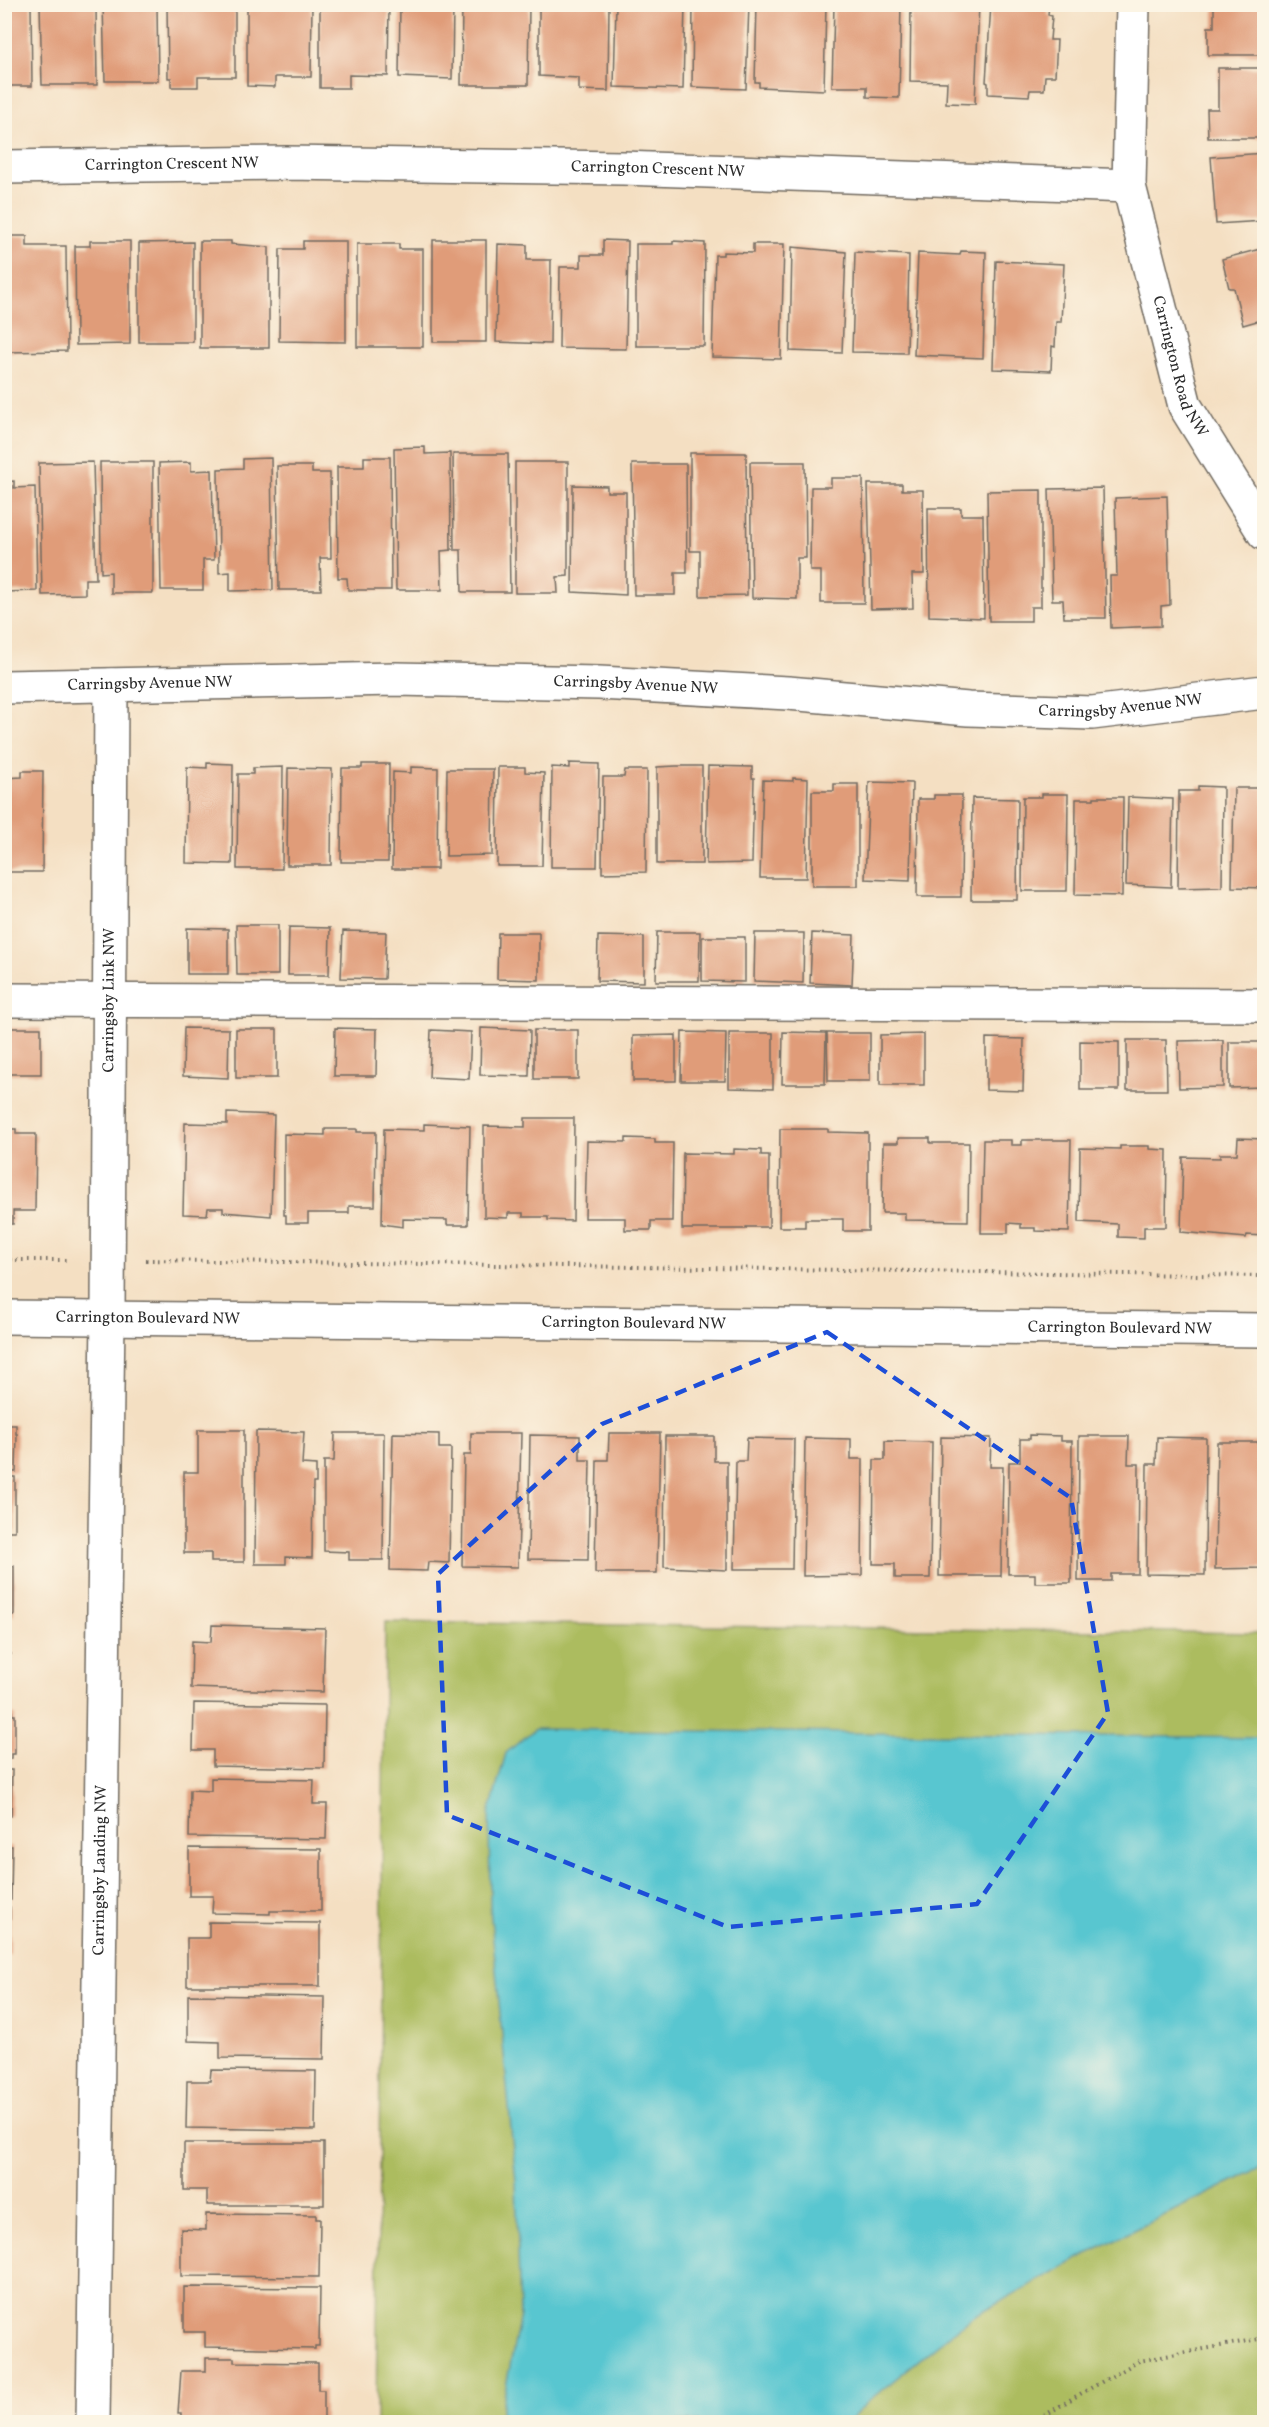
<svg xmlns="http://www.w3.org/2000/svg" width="1269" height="2427" font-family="Vollkorn,serif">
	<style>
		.green { fill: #acbc5f; stroke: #6c7445; stroke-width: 1.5 }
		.water { fill: #59c6d0; stroke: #42787e; stroke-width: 1.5 }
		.building { fill: #e09c79 }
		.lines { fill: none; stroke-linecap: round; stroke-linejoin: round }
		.minor-casing { stroke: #716a60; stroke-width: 36 }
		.path { stroke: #716a60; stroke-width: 4; stroke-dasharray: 1.5 4.5; stroke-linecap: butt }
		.minor { stroke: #fff; stroke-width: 33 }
		.marked { fill: none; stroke: #1d4ed8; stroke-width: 4.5; stroke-dasharray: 12 8; stroke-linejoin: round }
		.labels { text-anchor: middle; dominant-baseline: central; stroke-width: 4.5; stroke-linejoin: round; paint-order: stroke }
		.street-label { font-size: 16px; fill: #2b2b2b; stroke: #fcf5e5 }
	</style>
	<rect width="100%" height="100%" fill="#fcf5e5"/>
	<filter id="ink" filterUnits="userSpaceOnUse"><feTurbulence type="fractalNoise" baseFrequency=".0167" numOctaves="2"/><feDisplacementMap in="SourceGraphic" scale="12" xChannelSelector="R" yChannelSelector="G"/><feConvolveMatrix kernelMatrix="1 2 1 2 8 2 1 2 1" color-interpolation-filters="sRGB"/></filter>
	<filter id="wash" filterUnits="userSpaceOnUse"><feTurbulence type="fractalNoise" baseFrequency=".008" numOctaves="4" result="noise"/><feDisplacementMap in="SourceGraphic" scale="24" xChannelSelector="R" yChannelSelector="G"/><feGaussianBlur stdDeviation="1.35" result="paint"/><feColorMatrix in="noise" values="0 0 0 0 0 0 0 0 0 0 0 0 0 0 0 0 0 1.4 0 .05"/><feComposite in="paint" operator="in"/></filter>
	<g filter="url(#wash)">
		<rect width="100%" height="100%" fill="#f4dfc2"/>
		<polygon class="green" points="385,1622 1264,1633 1264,2422 376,2422"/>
		<polygon class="water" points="535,1729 1264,1738 1264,2166 1098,2248 972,2317 872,2398 848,2422 499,2422 520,2315 516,2182 490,1907 489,1814 506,1753"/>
		<g id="blocks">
			<g class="building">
				<polygon points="4,4 31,4 32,86 4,86"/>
				<polygon points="40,4 96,4 97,85 42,85"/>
				<polygon points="103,4 157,4 158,81 105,81"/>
				<polygon points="167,4 235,4 235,77 198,77 198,87 171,87 171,78 168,78"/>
				<polygon points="247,4 312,4 311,77 275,77 275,87 247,86"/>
				<polygon points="320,4 389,4 388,76 349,75 349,88 320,88"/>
				<polygon points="400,4 453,4 452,79 399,77"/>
				<polygon points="462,4 529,4 528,85 461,85"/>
				<polygon points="539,4 609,4 608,91 579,90 579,78 539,76"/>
				<polygon points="616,4 685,4 683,89 614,87"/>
				<polygon points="693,4 749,4 746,89 692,87"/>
				<polygon points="757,4 826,4 824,90 759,87 759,82 755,82"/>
				<polygon points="834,4 901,4 899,98 867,97 867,87 832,87"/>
				<polygon points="911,4 979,4 975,104 946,103 947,82 910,81"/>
				<polygon points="991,4 1049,4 1048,15 1052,16 1050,40 1057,40 1055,76 1045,76 1044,90 1030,90 1029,96 988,94 988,83 986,82"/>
				<polygon points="1214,4 1264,4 1264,55 1208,55 1208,27 1214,27"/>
				<polygon points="1218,68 1264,68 1264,138 1208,138 1207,109 1218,109"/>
				<polygon points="1264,153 1264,221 1216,224 1211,157"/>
				<polygon points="4,236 27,236 27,246 66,246 67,351 4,352"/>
				<rect x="433" y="240" width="53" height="102"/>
				<polygon points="603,240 628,241 626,349 559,348 560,267 581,267 581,255 603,255"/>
				<polygon points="90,241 130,241 130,344 76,345 75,246 90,246"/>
				<polygon points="200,241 231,241 231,244 269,247 269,348 200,348"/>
				<polygon points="303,241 346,241 346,342 279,341 280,249 303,249"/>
				<polygon points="673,241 705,243 704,346 636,346 636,244 673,244"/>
				<polygon points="193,242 193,342 139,342 139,243"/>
				<polygon points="357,244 399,244 399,249 423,249 423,347 357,347"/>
				<polygon points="498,244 527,245 527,260 551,260 550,344 496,342"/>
				<polygon points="753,244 784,244 781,359 712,357 715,255 723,255 723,252 753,253"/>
				<polygon points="792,247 846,252 842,353 790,351"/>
				<polygon points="1264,248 1264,319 1243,325 1234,288 1229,288 1222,259"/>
				<polygon points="961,251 986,252 983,358 914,355 918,253 960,255"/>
				<polygon points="855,252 909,255 907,353 852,352"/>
				<polygon points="996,261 1064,264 1061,322 1056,322 1055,347 1052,346 1051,371 993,369"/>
				<polygon points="425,447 425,454 450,453 451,550 441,551 442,590 396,590 394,448"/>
				<polygon points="690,453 746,453 747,595 700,596 700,551 690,551"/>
				<polygon points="453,454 508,454 510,592 462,592 461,550 454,550"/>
				<polygon points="364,457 390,457 391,590 348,590 347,578 338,578 337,467 364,467"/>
				<polygon points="271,458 273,590 230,591 230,572 219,573 218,469 243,468 243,459"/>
				<polygon points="93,462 96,579 85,579 85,594 42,595 39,463"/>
				<polygon points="100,462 153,462 153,593 111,593 111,572 101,573"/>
				<polygon points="191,462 191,471 212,470 214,560 203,560 203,590 161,590 159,463"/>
				<polygon points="515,462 568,462 568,576 557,577 558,593 515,593"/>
				<polygon points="750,462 805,462 806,558 797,558 797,599 752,598"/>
				<polygon points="632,464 686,464 687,573 675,573 675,595 634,595"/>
				<polygon points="277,466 312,466 312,473 330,473 331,558 320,558 321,590 279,590"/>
				<polygon points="831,478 863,478 864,603 821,603 821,571 810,571 811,487 831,487"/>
				<polygon points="14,481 14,488 35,487 37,591 4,592 4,482"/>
				<polygon points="868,484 902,484 902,490 923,490 924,574 912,574 913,608 871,609"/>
				<polygon points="573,485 607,486 607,492 626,492 626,595 572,592"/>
				<polygon points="1103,488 1106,618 1064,618 1063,600 1052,600 1049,489"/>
				<polygon points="1041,490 1041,607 1031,607 1031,621 989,621 987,491"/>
				<polygon points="1167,496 1170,605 1161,606 1161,626 1111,628 1110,576 1117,576 1115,498"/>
				<polygon points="928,508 961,508 961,515 983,515 984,618 929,616"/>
				<polygon points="207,763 233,764 232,864 186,863 187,767 207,768"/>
				<polygon points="569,763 599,764 597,867 551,867 552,767 569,768"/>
				<polygon points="362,764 389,764 388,862 341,862 342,768 362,768"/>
				<polygon points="676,766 702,766 702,864 657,864 657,767"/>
				<polygon points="708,766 752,767 752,778 754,778 752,863 706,864"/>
				<polygon points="283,767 282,869 237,869 238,774 253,774 253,768"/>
				<polygon points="411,767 438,768 437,869 392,869 393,772 411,773"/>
				<polygon points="498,767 525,767 525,772 544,773 542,866 497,866"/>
				<polygon points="288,768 332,769 331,865 287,865"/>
				<polygon points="447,769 493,769 492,855 446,856"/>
				<polygon points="625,770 647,770 646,872 602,873 603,777 624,777"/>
				<polygon points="22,771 43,771 42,872 4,872 4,778 22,777"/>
				<polygon points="793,778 808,779 806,878 760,878 763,780 793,781"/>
				<polygon points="869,782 912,783 910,881 865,879"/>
				<polygon points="834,784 858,784 858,886 812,886 812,791 834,791"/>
				<polygon points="1198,786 1223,787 1222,887 1178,888 1179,791 1198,791"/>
				<polygon points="1234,788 1264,788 1264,888 1232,887"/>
				<polygon points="1042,794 1068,794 1067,891 1022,891 1023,797 1042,797"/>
				<polygon points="934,795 962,795 961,897 917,897 918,799 934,799"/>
				<polygon points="1094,797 1123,797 1122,896 1075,895 1076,799 1094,799"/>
				<polygon points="1128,797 1173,799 1171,887 1126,885"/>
				<polygon points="972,798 1018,799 1017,900 971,900"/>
				<polygon points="236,925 278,925 278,975 237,975"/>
				<polygon points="289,927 330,928 329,975 288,975"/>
				<polygon points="187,928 228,929 228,974 187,974"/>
				<polygon points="343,931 386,932 384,979 341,978"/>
				<polygon points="657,932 700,932 699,981 656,981"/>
				<polygon points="498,933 539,933 539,980 497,979"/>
				<polygon points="755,933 804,933 803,983 754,981"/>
				<polygon points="812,933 854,935 852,985 810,983"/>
				<polygon points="598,936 644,937 644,982 597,981"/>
				<polygon points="702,937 745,937 745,982 702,981"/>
				<rect x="4" y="1028" width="37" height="46"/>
				<polygon points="184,1028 229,1029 228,1078 183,1076"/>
				<polygon points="335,1028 377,1029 376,1076 334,1076"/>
				<polygon points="481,1028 530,1030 529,1076 480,1075"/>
				<rect x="236" y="1029" width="41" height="49"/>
				<polygon points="431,1030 471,1032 469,1079 429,1077"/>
				<rect x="534" y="1030" width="44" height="49"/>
				<polygon points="682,1032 726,1033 725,1081 681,1081"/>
				<polygon points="783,1032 826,1033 825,1084 782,1084"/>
				<polygon points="729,1033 773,1033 773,1089 729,1088"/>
				<polygon points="827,1033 870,1033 870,1081 828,1081"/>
				<polygon points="924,1034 924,1085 880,1085 880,1035"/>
				<polygon points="676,1035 676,1081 633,1081 633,1036"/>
				<polygon points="986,1038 1024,1039 1023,1091 986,1090"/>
				<polygon points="1127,1040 1166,1040 1167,1090 1127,1090"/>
				<polygon points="1223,1040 1223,1087 1179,1088 1178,1041"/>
				<polygon points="1080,1041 1119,1042 1119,1090 1080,1090"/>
				<polygon points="1229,1042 1264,1042 1264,1087 1229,1088"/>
				<polygon points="227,1113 274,1115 271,1216 223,1212 223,1208 208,1208 207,1215 183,1214 185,1123 227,1124"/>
				<polygon points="525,1118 574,1118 573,1221 548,1220 548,1217 523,1217 523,1213 508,1213 508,1218 484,1217 484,1126 525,1127"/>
				<polygon points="424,1124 470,1126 468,1225 447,1225 447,1220 403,1219 403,1227 382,1224 384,1129 424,1130"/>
				<polygon points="4,1129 16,1129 16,1134 36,1134 35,1211 13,1211 13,1224 4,1224"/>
				<polygon points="325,1129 357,1129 357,1132 376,1132 375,1206 349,1206 349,1213 308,1213 308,1223 286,1223 286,1215 284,1215 284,1134 325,1135"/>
				<polygon points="780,1129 828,1129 828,1132 868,1133 868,1231 843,1231 843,1219 805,1219 805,1227 779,1227"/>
				<polygon points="626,1138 655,1139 655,1143 673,1143 672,1221 651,1221 651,1230 625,1230 625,1218 585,1218 587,1141 626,1142"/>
				<polygon points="898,1138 930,1138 930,1143 969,1143 968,1221 905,1220 905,1213 882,1213 883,1143 898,1143"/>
				<polygon points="1238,1138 1264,1139 1264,1236 1247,1235 1246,1238 1181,1232 1183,1157 1220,1158 1220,1154 1237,1154"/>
				<polygon points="983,1140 1011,1140 1011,1145 1022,1145 1022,1140 1071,1140 1069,1232 1035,1231 1035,1228 1021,1228 1021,1224 1008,1223 1008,1233 981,1233"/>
				<polygon points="1120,1146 1149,1146 1149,1149 1167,1150 1166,1227 1144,1227 1144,1238 1118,1237 1118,1224 1079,1222 1080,1148 1120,1149"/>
				<polygon points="734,1149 761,1150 761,1155 769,1155 769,1227 746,1227 746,1229 682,1229 683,1153 734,1154"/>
				<polygon points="4,1425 16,1425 16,1434 17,1434 16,1472 4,1472"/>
				<polygon points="198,1430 244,1430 244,1562 211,1562 211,1553 184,1553 184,1472 198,1472"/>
				<polygon points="256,1431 304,1432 302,1464 316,1465 316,1483 313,1483 312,1558 286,1557 286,1564 255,1564"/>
				<polygon points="335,1433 384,1433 383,1560 349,1560 349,1552 324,1551 324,1461 334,1461"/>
				<polygon points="393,1433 439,1434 439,1448 451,1448 449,1563 428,1562 427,1571 390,1570"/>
				<polygon points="471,1433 521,1433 518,1567 462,1566 464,1455 471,1455"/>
				<polygon points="609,1433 660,1433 657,1573 595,1573 597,1460 608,1460"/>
				<polygon points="530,1435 580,1436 580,1460 590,1460 588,1560 528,1559"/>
				<polygon points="1030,1435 1061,1436 1061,1441 1072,1441 1071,1583 1035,1583 1035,1574 1008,1574 1009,1462 1020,1462 1020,1439 1030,1439"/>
				<polygon points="665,1436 714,1436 714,1461 727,1461 727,1570 664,1567"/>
				<polygon points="1079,1436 1129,1436 1128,1464 1139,1464 1138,1574 1111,1574 1111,1581 1078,1581"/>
				<polygon points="941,1437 991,1438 990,1467 1003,1467 1001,1576 939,1576"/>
				<polygon points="1157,1437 1206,1438 1205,1575 1146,1574 1147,1464 1156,1464"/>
				<polygon points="747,1438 794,1439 792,1569 734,1569 736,1461 746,1461"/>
				<polygon points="805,1438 851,1439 851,1459 863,1459 862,1575 803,1576"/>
				<polygon points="885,1441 932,1442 930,1578 895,1578 895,1564 873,1564 874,1460 885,1460"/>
				<polygon points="1217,1442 1264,1442 1264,1568 1215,1569"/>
				<rect x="4" y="1477" width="11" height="54"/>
				<rect x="4" y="1566" width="10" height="49"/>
				<rect x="4" y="1625" width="6" height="48"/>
				<polygon points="212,1625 325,1628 323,1692 191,1688 192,1641 211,1642"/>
				<polygon points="4,1698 12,1698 12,1715 15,1715 15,1754 11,1754 11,1759 4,1759"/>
				<polygon points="194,1703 325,1705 324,1768 213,1766 213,1750 193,1750"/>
				<polygon points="4,1770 12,1770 11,1816 4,1816"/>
				<polygon points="211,1778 314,1780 313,1804 327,1804 326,1839 189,1837 190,1790 211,1791"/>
				<polygon points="4,1846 12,1846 11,1900 4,1900"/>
				<polygon points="189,1848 321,1849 321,1911 270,1911 270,1914 212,1913 213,1896 189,1896"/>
				<rect x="4" y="1907" width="6" height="48"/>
				<polygon points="209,1922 320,1923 320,1986 187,1986 187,1938 209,1938"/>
				<rect x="4" y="1990" width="5" height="51"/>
				<polygon points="188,1995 325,1997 324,2059 220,2058 220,2042 188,2041"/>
				<polygon points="4,2048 10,2048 9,2098 4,2098"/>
				<polygon points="211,2070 316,2071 315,2130 186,2128 187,2081 210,2081"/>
				<polygon points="4,2135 8,2135 6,2162 4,2161"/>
				<polygon points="184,2143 324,2143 324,2205 207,2205 207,2190 184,2190"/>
				<rect x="4" y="2189" width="3" height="50"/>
				<polygon points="206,2214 316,2215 316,2219 320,2219 319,2277 181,2276 181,2229 206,2230"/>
				<rect x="4" y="2272" width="3" height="49"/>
				<polygon points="184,2287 320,2288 319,2346 315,2346 315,2349 205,2347 205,2332 184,2332"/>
				<rect x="4" y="2332" width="3" height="41"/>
				<polygon points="206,2358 234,2358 234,2362 318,2363 318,2390 324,2390 324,2422 181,2422 181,2413 178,2413 181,2371 206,2371"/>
			</g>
		</g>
	</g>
	<g filter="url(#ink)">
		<use href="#blocks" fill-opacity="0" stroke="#716a60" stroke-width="1.5"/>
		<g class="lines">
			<g class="minor-casing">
				<g id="minor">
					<path id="s1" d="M 1133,4 L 1129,186 L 1185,406 L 1264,533"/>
					<path id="s2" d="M 4,167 L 286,163 L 623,168 L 1129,186"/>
					<path id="s3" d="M 4,687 L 396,679 L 599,683 L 788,693 L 968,709 L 1092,713 L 1264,692"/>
					<polyline points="4,1000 1264,1005"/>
					<path id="s4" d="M 4,1317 L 1264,1330"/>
					<path id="s5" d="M 93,2422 L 108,1317 L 111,685"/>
				</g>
			</g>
			<g class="path">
				<polyline points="4,1260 70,1260"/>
				<polyline points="146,1260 1264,1276"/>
				<polyline points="1034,2422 1073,2398 1139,2361 1264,2338"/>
			</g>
			<use href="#minor" class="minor"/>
		</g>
	</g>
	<path class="marked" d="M 827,1332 L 1071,1498 L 1108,1713 L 977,1904 L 728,1927 L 447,1815 L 438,1574 L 602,1424 Z"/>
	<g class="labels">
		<g class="street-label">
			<text stroke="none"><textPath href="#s2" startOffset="168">Carrington Crescent NW</textPath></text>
			<text stroke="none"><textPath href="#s2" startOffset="654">Carrington Crescent NW</textPath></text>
			<text stroke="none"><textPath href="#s1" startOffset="370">Carrington Road NW</textPath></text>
			<text stroke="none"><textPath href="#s3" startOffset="146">Carringsby Avenue NW</textPath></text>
			<text stroke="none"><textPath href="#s3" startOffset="632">Carringsby Avenue NW</textPath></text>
			<text stroke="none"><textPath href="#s3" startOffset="1118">Carringsby Avenue NW</textPath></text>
			<text stroke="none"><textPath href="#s5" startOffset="1422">Carringsby Link NW</textPath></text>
			<text stroke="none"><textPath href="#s4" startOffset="144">Carrington Boulevard NW</textPath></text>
			<text stroke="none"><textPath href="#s4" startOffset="630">Carrington Boulevard NW</textPath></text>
			<text stroke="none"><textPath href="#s4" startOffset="1116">Carrington Boulevard NW</textPath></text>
			<text stroke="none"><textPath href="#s5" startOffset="552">Carringsby Landing NW</textPath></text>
		</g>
	</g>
	<rect width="1269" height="2427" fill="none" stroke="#fcf5e5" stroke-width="24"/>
</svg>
